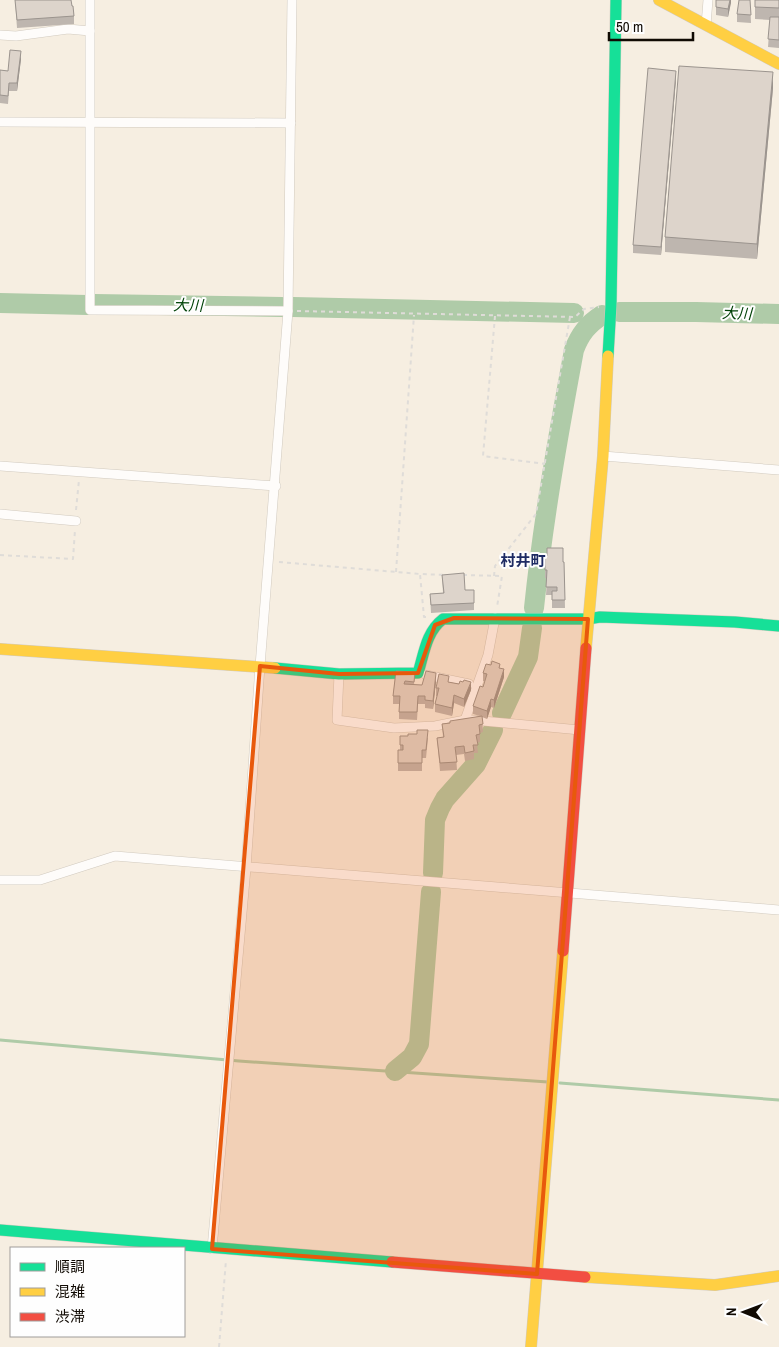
<svg xmlns="http://www.w3.org/2000/svg" width="779" height="1347" font-family="'Archivo Narrow','Noto Sans JP',sans-serif">
	<style>
		.lines { fill: none; stroke-linecap: round; stroke-linejoin: round }
		.stream { stroke: #afcba8; stroke-width: 3 }
		.river { stroke: #afcba8; stroke-width: 20 }
		.street-casing { stroke: #d1cabf; stroke-width: 10 }
		.fast-casing { stroke: #d1cabf; stroke-width: 12 }
		.slow-casing { stroke: #d1cabf; stroke-width: 12 }
		.jam-casing { stroke: #d1cabf; stroke-width: 12 }
		.path { stroke: #dfdcd8; stroke-width: 2; stroke-dasharray: 4 4; stroke-linecap: butt }
		.street { stroke: #fefcfa; stroke-width: 9 }
		.fast { stroke: #16e098; stroke-width: 11 }
		.slow { stroke: #ffcf43; stroke-width: 11 }
		.jam { stroke: #f24e42; stroke-width: 11 }
		.wall { fill: #beb6af }
		.shaded-wall { fill: #9b948e }
		.building { fill: #ddd4cb; stroke: #9b948e }
		.marked { fill: #e8590c; fill-opacity: 0.2; stroke: #e8590c; stroke-width: 4; stroke-linejoin: round }
		.labels { text-anchor: middle; dominant-baseline: central; stroke-width: 4; stroke-linejoin: round; paint-order: stroke }
		.water-label { font-size: 15px; font-style: italic; fill: #004207; stroke: #fefefe }
		.neighbourhood-label { font-size: 15px; font-weight: bold; fill: #1e2b63; stroke: #fefefe }
	</style>
	<rect width="100%" height="100%" fill="#f6eee1"/>
	<g class="lines">
		<g class="stream">
			<polyline points="0,1040 239,1061 548,1082"/>
			<polyline points="560,1083 779,1100"/>
		</g>
		<g class="river">
			<polyline points="0,303 87,305"/>
			<polyline points="94,304 282,307"/>
			<polyline points="293,307 574,313"/>
			<polyline points="619,312 696,312 779,314"/>
			<path d="M 534,608 C 543,521 558,436 574,350 C 580,334 588,324 602,315"/>
			<polyline points="502,713 528,657 532,628"/>
			<polyline points="433,873 435,820 440,808 445,799 476,764 493,730"/>
			<polyline points="395,1071 412,1057 419,1044 431,892"/>
		</g>
		<g class="street-casing">
			<g id="street">
				<polyline points="90,0 90,310 288,311"/>
				<polyline points="706,25 708,0"/>
				<polyline points="0,35 16,36 68,29 90,31"/>
				<polyline points="0,122 291,123"/>
				<polyline points="603,456 779,470"/>
				<polyline points="0,466 276,486"/>
				<polyline points="0,514 76,521"/>
				<polyline points="339,674 337,720 394,728 435,726 465,720 488,655 495,618"/>
				<polyline points="426,675 469,684"/>
				<polyline points="472,720 580,730"/>
				<polyline points="0,880 40,880 115,856 779,910"/>
				<polyline points="212,1249 246,868 260,666 288,311 292,0"/>
			</g>
		</g>
		<g class="fast-casing">
			<g id="fast">
				<polyline points="608,356 611,305 616,0"/>
				<path d="M 275,668 L 339,674 L 418,673 C 424,654 426,632 443,619 L 588,619 L 600,617 L 735,622 L 779,626"/>
				<polyline points="0,1230 392,1262"/>
			</g>
		</g>
		<g class="slow-casing">
			<g id="slow">
				<polyline points="659,0 779,64"/>
				<polyline points="586,648 603,456 608,356"/>
				<polyline points="0,649 275,668"/>
				<polyline points="585,1277 715,1285 779,1276"/>
				<polyline points="531,1347 563,951"/>
			</g>
		</g>
		<g class="jam-casing">
			<g id="jam">
				<polyline points="563,951 586,648"/>
				<polyline points="392,1262 585,1277"/>
			</g>
		</g>
		<g class="path">
			<polyline points="297,311 575,317 584,309 599,307"/>
			<polyline points="495,316 483,456 545,464"/>
			<polyline points="76,510 79,480"/>
			<polyline points="0,555 73,559 75,530"/>
			<polyline points="279,562 420,574"/>
			<polyline points="396,572 414,315"/>
			<polyline points="463,575 502,576 497,607"/>
			<polyline points="494,576 495,566 536,514 570,317"/>
			<polyline points="426,617 424,617 420,574 448,575"/>
			<polyline points="219,1347 226,1260"/>
		</g>
		<use href="#street" class="street"/>
		<use href="#fast" class="fast"/>
		<use href="#slow" class="slow"/>
		<use href="#jam" class="jam"/>
	</g>
	<g class="wall">
		<polygon points="15,0 72,6 74,16 74,24 17,28"/>
		<polygon points="716,0 731,0 728,17 716,15"/>
		<polygon points="750,0 751,23 737,22 737,14"/>
		<polygon points="779,0 779,48 768,47 770,20 755,19 755,7"/>
		<polygon points="21,59 17,91 9,91 8,104 0,103 0,70 8,71"/>
		<polygon points="676,79 661,255 633,253 633,245"/>
		<polygon points="773,88 757,259 665,252 665,237"/>
		<polygon points="545,556 564,562 565,608 552,608 552,595 546,595 547,578 545,578"/>
		<polygon points="442,575 465,590 474,603 474,610 431,613 430,594 443,593"/>
		<polygon points="500,668 504,677 494,708 491,707 487,719 482,717 483,732 480,733 480,742 477,743 478,753 474,753 474,759 465,761 464,754 456,755 457,770 440,771 437,738 443,737 442,724 480,716 473,714 473,706 483,687 485,681 483,681 483,673"/>
		<polygon points="396,671 415,672 414,685 422,685 436,681 433,709 425,708 425,704 418,704 417,720 399,719 399,704 393,704 393,696"/>
		<polygon points="449,682 459,684 463,682 471,690 464,707 454,703 452,716 435,712 435,704 437,696 436,696 436,688"/>
		<polygon points="417,734 428,738 426,758 422,758 422,771 398,771 398,750 400,750 400,736 408,736"/>
	</g>
	<g class="shaded-wall">
		<polygon points="730,0 731,0 731,3 728,17 728,9"/>
		<polygon points="21,51 21,59 17,91 17,83"/>
		<polygon points="676,71 676,79 661,255 661,247"/>
		<polygon points="773,72 773,88 757,259 757,244"/>
		<polygon points="504,669 504,677 494,708 494,700"/>
		<polygon points="436,673 436,681 433,709 433,701"/>
		<polygon points="471,682 471,690 464,707 464,699"/>
		<polygon points="454,695 454,703 452,716 452,708"/>
		<polygon points="491,699 491,707 487,719 487,711"/>
	</g>
	<g class="building">
		<polygon points="15,0 71,0 72,6 73,6 74,16 17,20"/>
		<polygon points="716,0 730,0 728,9 716,7"/>
		<polygon points="739,0 750,0 751,15 737,14"/>
		<polygon points="755,0 779,0 779,8 755,7"/>
		<polygon points="770,17 779,17 779,40 768,39"/>
		<polygon points="10,50 21,51 17,83 9,83 8,96 0,95 0,70 8,71"/>
		<polygon points="679,66 773,72 757,244 665,237"/>
		<polygon points="648,68 676,71 661,247 633,245"/>
		<polygon points="547,548 563,548 563,562 564,562 565,600 552,600 552,591 557,591 557,587 546,587 547,570 545,570 545,556 547,556"/>
		<polygon points="464,573 465,590 474,590 474,603 431,605 430,594 444,593 442,575"/>
		<polygon points="492,661 500,664 499,668 504,669 494,700 491,699 487,711 473,706 480,686 483,687 487,674 483,673 486,664 491,665"/>
		<polygon points="396,671 415,672 414,682 405,681 404,684 422,685 426,671 436,673 433,701 425,700 425,696 418,696 417,712 399,712 400,696 393,696"/>
		<polygon points="439,674 449,676 448,682 459,684 460,681 463,682 464,680 471,682 464,699 454,695 452,708 435,704 439,688 436,688"/>
		<polygon points="482,716 483,724 479,725 480,734 476,735 478,745 473,745 474,751 465,753 464,746 455,747 457,762 440,763 437,738 444,737 442,724 450,723 450,721"/>
		<polygon points="417,730 428,730 426,750 422,750 422,763 398,763 398,750 403,750 403,745 400,745 400,736 408,736 408,734 417,734"/>
	</g>
	<path class="marked" d="M 454,618 L 588,619 L 537,1274 L 212,1249 L 260,666 L 339,674 L 418,673 L 435,625 Z"/>
	<g class="labels">
		<g class="water-label">
			<text transform="translate(188 305) rotate(1)">大川</text>
			<text transform="translate(737 313) rotate(2)">大川</text>
		</g>
		<g class="neighbourhood-label">
			<text x="523" y="560">村井町</text>
		</g>
	</g>
	<rect x="10" y="1247" width="175" height="90" fill="#fefefe" stroke="#9f9c9a"/>
	<rect x="20" y="1263" width="25" height="8" fill="#16e098" stroke="#9f9c9a"/>
	<text x="55" y="1272" font-size="15" fill="#100a03">順調</text>
	<rect x="20" y="1288" width="25" height="8" fill="#ffcf43" stroke="#9f9c9a"/>
	<text x="55" y="1297" font-size="15" fill="#100a03">混雑</text>
	<rect x="20" y="1313" width="25" height="8" fill="#f24e42" stroke="#9f9c9a"/>
	<text x="55" y="1322" font-size="15" fill="#100a03">渋滞</text>
	<g transform="translate(744 1312) rotate(271)" stroke="#fefefe" stroke-width="4" paint-order="stroke">
	<path d="M0-4L9 19L0 12L-9 19Z" fill="#100a03"/>
	<text y="-8" font-size="14" font-weight="bold" text-anchor="middle" fill="#100a03">N</text>
	</g>
	<path d="M609 32v8h84v-8" fill="none" stroke="#100a03" stroke-width="2.5"/>
	<text x="616" y="32" font-size="15" fill="#100a03" stroke="#fefefe" stroke-width="4" paint-order="stroke">50 m</text>
</svg>
